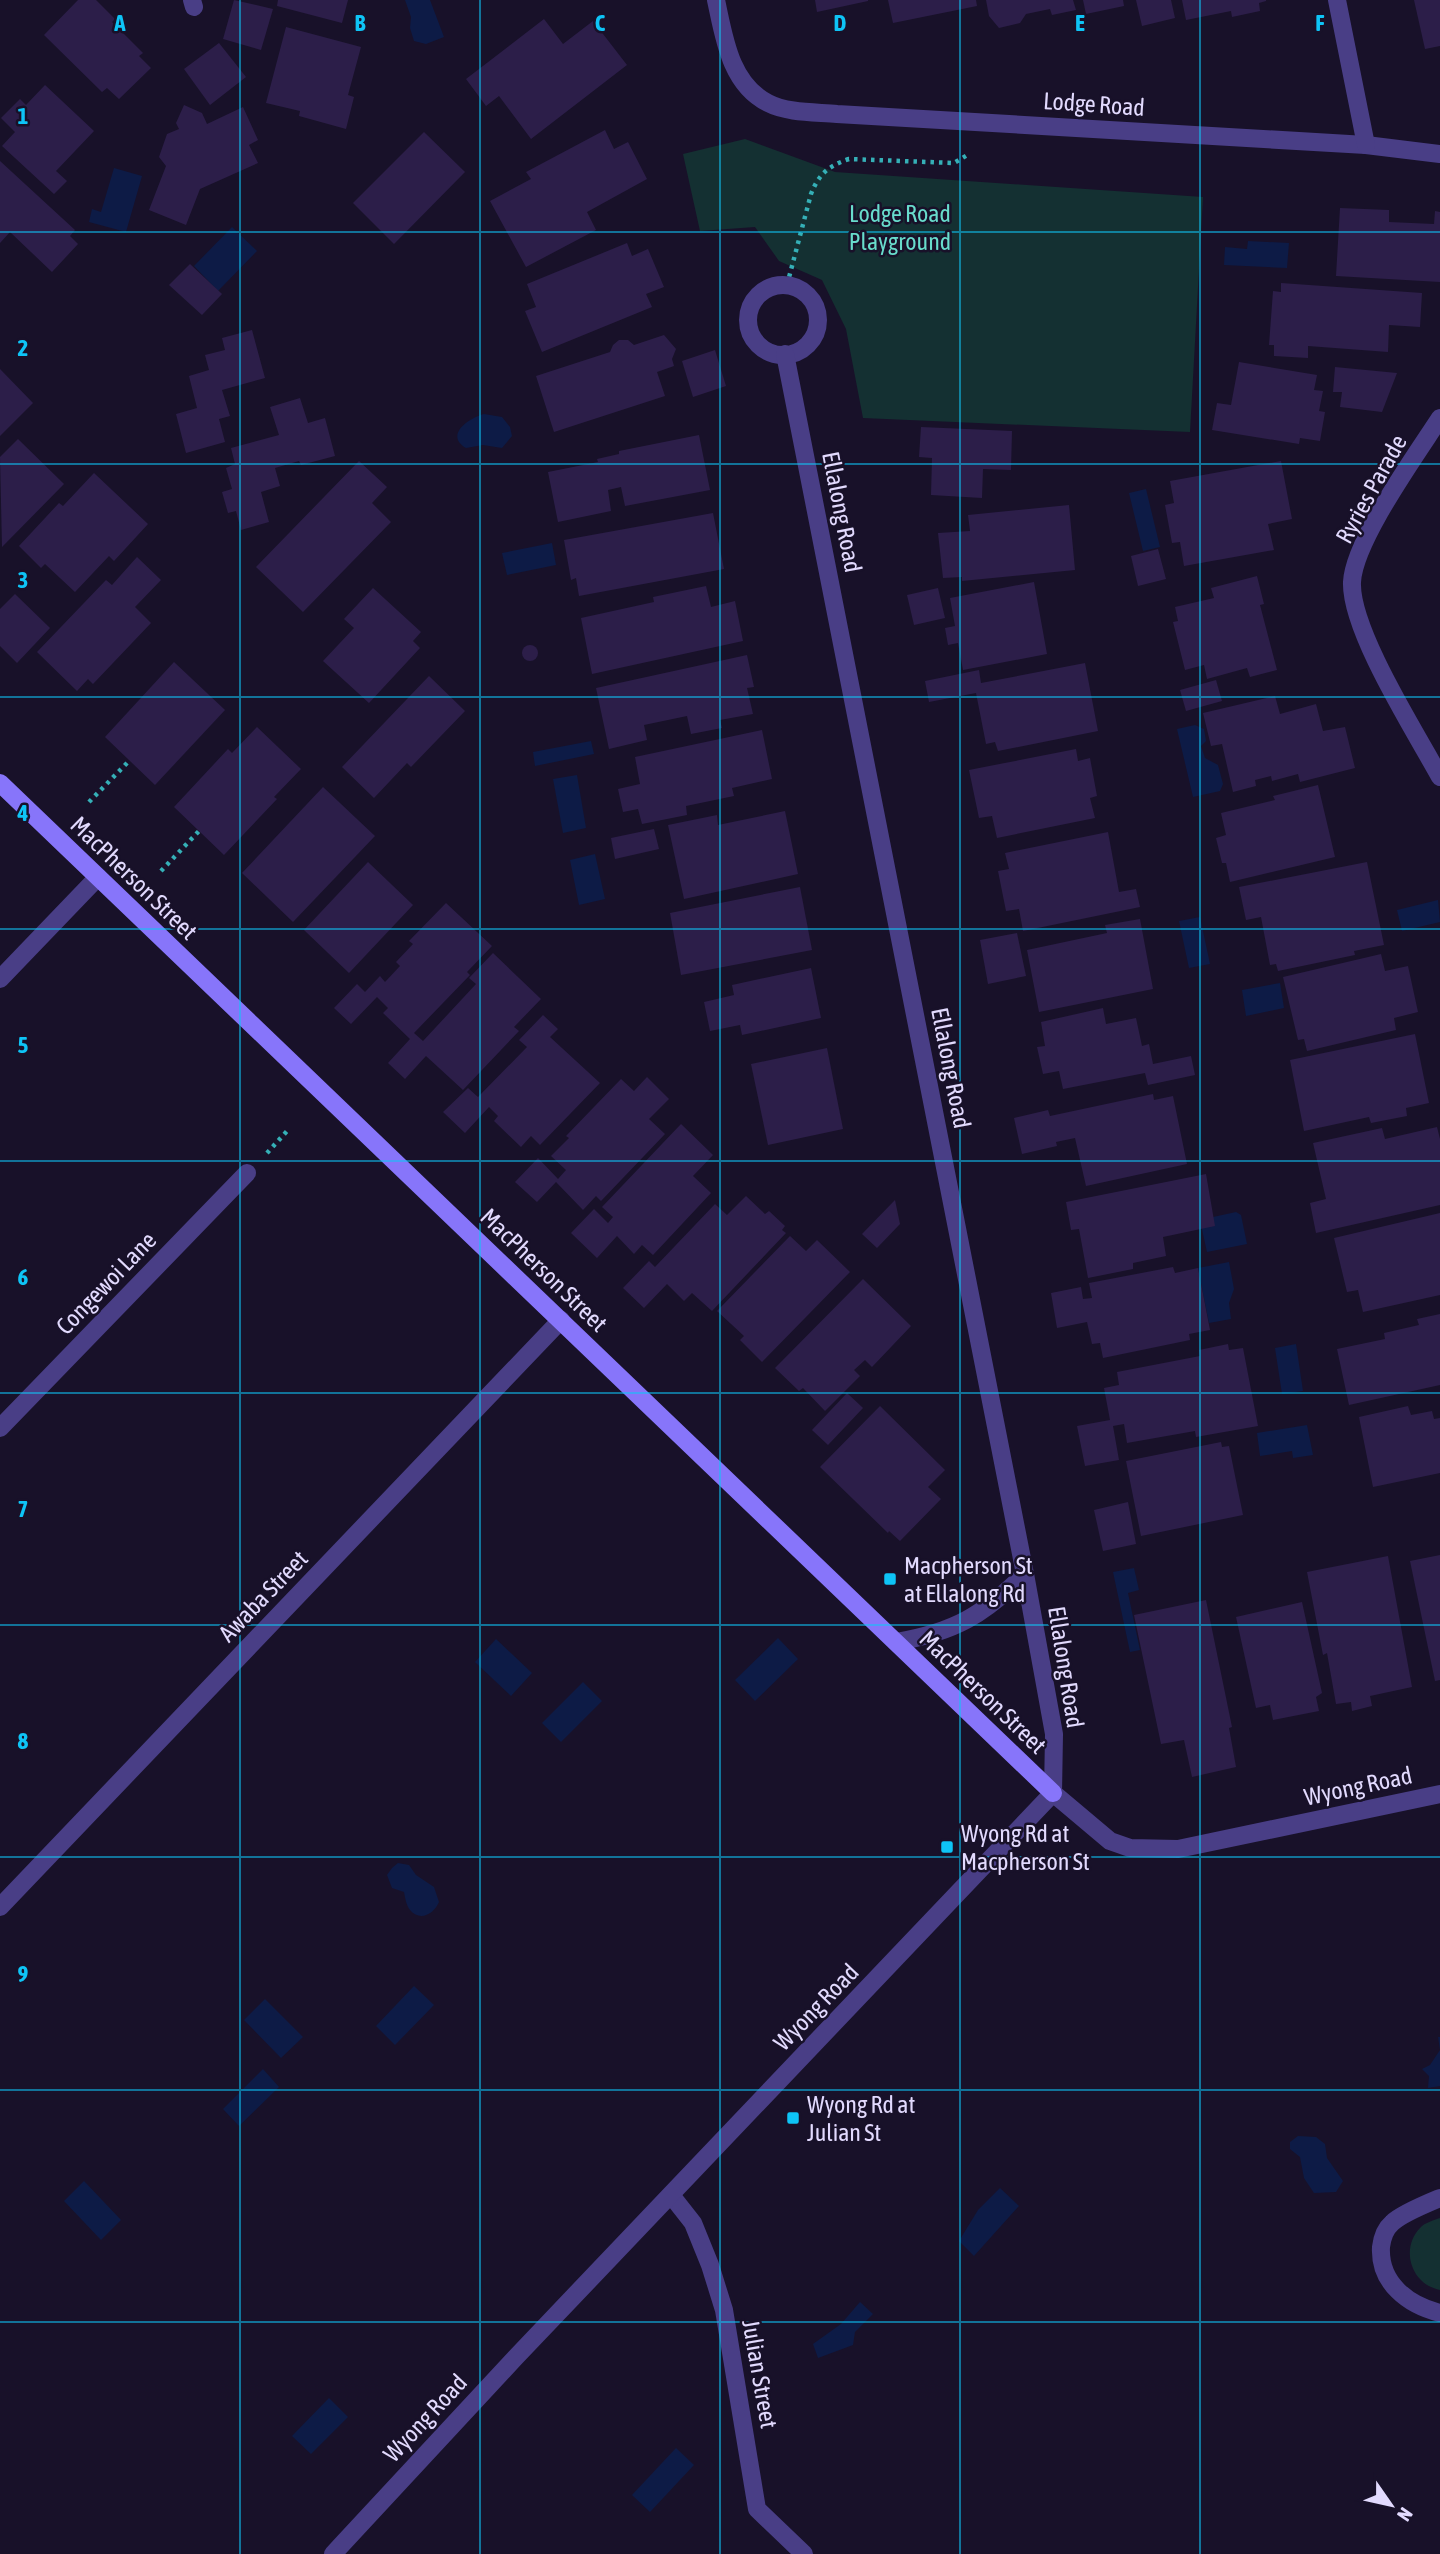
<svg xmlns="http://www.w3.org/2000/svg" width="1440" height="2554" font-family="'Asap Condensed',sans-serif">
	<style>
		.green { fill: #143032 }
		.water { fill: #0d1b46 }
		.building { fill: #2c1e49 }
		.lines { fill: none; stroke-linecap: round; stroke-linejoin: round }
		.path { stroke: #35b0b7; stroke-width: 4.5; stroke-dasharray: 3.5 5; stroke-linecap: butt }
		.lane { stroke: #493e86; stroke-width: 18 }
		.street { stroke: #493e86; stroke-width: 18 }
		.secondary { stroke: #8775fa; stroke-width: 18 }
		.grid { fill: none; stroke: #0ec4f6; stroke-width: 2; stroke-opacity: 0.55 }
		.poi-dot { fill: #0ec4f6; stroke: #181129; stroke-width: 2.5 }
		.labels { text-anchor: middle; dominant-baseline: central; stroke-width: 5; stroke-linejoin: round; paint-order: stroke }
		.street-label { font-size: 24px; fill: #e2dafe; stroke: #181129 }
		.park-label { font-size: 24px; fill: #68dccc; stroke: #181129 }
		.poi-label { font-size: 24px; fill: #e2dafe; stroke: #181129; text-anchor: start }
		.grid-label { font-size: 23px; text-anchor: middle; font-weight: bold; fill: #0ec4f6; stroke: #181129; stroke-width: 5; stroke-linejoin: round; paint-order: stroke }
	</style>
	<rect width="100%" height="100%" fill="#181129"/>
	<g class="green">
		<polygon points="745,139 835,172 1203,197 1190,432 863,418 846,329 822,280 779,261 755,227 700,231 683,154"/>
		<path d="M 1440,2218 L 1440,2290 C 1411,2284 1400,2249 1420,2228 C 1424,2223 1434,2220 1440,2218 Z"/>
	</g>
	<g class="water">
		<polygon points="405,0 430,0 444,37 426,44 414,41 410,28 411,17"/>
		<polygon points="114,168 142,176 126,232 89,222 92,209 101,212"/>
		<polygon points="232,227 257,251 218,291 194,266"/>
		<polygon points="1248,241 1289,243 1287,268 1224,265 1225,247 1247,249"/>
		<path d="M 484,414 L 502,417 L 510,427 L 512,436 L 502,448 L 483,445 L 466,448 C 444,435 469,418 484,414 Z"/>
		<polygon points="1146,489 1160,547 1143,551 1129,493"/>
		<polygon points="552,543 556,565 507,575 502,553"/>
		<polygon points="1195,725 1204,729 1206,741 1201,746 1205,758 1218,765 1223,784 1220,791 1193,797 1177,729"/>
		<polygon points="591,741 594,754 535,766 533,752"/>
		<polygon points="577,775 586,828 563,833 553,779"/>
		<polygon points="595,854 605,899 579,905 570,860"/>
		<polygon points="1438,900 1440,922 1402,931 1397,910"/>
		<polygon points="1200,917 1210,964 1189,968 1179,921"/>
		<polygon points="1280,983 1284,1008 1246,1016 1242,990"/>
		<polygon points="1236,1212 1241,1215 1247,1244 1207,1252 1201,1225 1213,1217"/>
		<polygon points="1229,1262 1234,1289 1229,1303 1231,1319 1209,1323 1198,1268"/>
		<polygon points="1296,1344 1303,1391 1282,1394 1275,1348"/>
		<polygon points="1307,1425 1313,1455 1293,1458 1292,1451 1260,1456 1257,1433"/>
		<polygon points="1134,1568 1139,1590 1128,1593 1140,1650 1130,1652 1113,1572"/>
		<polygon points="778,1638 798,1659 755,1701 735,1680"/>
		<polygon points="496,1639 532,1673 511,1696 475,1662"/>
		<polygon points="583,1682 602,1701 561,1742 542,1723"/>
		<path d="M 398,1863 L 409,1865 L 416,1875 L 434,1887 L 439,1902 C 434,1914 420,1922 410,1910 C 406,1905 405,1897 404,1892 L 392,1888 L 387,1875 L 392,1868 Z"/>
		<polygon points="414,1986 434,2005 395,2045 376,2026"/>
		<polygon points="265,1999 303,2037 281,2058 244,2020"/>
		<polygon points="1438,2037 1440,2037 1440,2086 1428,2088 1429,2076 1422,2069 1430,2065 1440,2050"/>
		<polygon points="263,2069 279,2087 239,2126 223,2109"/>
		<polygon points="1298,2136 1316,2137 1325,2144 1327,2158 1343,2181 1336,2192 1314,2193 1304,2178 1300,2157 1290,2149 1290,2142"/>
		<polygon points="84,2181 121,2220 101,2240 64,2201"/>
		<polygon points="1000,2188 1019,2206 974,2256 959,2241 978,2210"/>
		<polygon points="860,2302 873,2314 855,2332 853,2345 818,2358 813,2344 841,2324"/>
		<polygon points="329,2398 348,2417 311,2454 292,2436"/>
		<polygon points="676,2448 694,2465 650,2512 632,2495"/>
	</g>
	<g class="building">
		<polygon points="78,0 96,0 115,19 112,22 143,53 139,56 151,68 119,99 107,88 102,92 44,35"/>
		<polygon points="234,0 273,9 261,50 223,39"/>
		<polygon points="278,0 348,0 342,23 277,6"/>
		<polygon points="815,0 868,0 868,1 817,12"/>
		<polygon points="888,0 976,0 977,6 893,23"/>
		<polygon points="986,0 1073,0 1076,10 1052,15 1050,9 1026,14 1020,23 999,28 989,16"/>
		<polygon points="1083,0 1123,0 1124,6 1086,14"/>
		<polygon points="1136,0 1171,0 1175,18 1142,26"/>
		<polygon points="1182,0 1266,0 1266,1 1259,3 1260,11 1232,17 1231,11 1186,20"/>
		<polygon points="1414,0 1440,0 1440,46 1425,49"/>
		<polygon points="544,19 563,44 593,21 627,65 531,139 499,96 486,106 466,79"/>
		<polygon points="286,27 361,47 348,95 354,97 346,129 299,116 300,111 266,103"/>
		<polygon points="219,43 246,77 210,105 184,69"/>
		<polygon points="45,85 94,131 56,171 67,181 54,194 2,146 15,132 1,118 20,99 26,105"/>
		<polygon points="184,105 202,113 207,124 243,107 258,140 249,145 258,163 200,189 186,225 149,210 166,166 159,157 167,134 179,129 176,123"/>
		<polygon points="605,130 614,149 628,142 647,179 587,212 596,230 526,267 490,201 531,179 526,172"/>
		<polygon points="424,132 465,172 394,244 353,203"/>
		<polygon points="0,161 75,230 70,236 78,244 52,272 10,232 0,243"/>
		<polygon points="1340,208 1389,210 1389,222 1434,224 1435,211 1440,212 1440,282 1336,276"/>
		<polygon points="627,243 632,256 648,249 664,287 646,294 652,307 542,352 525,311 536,307 527,284"/>
		<polygon points="190,264 222,294 202,315 169,285"/>
		<polygon points="1281,283 1422,293 1420,327 1389,325 1388,352 1308,346 1308,358 1274,356 1274,345 1269,345 1273,291 1281,292"/>
		<polygon points="252,330 265,378 222,390 230,416 219,419 225,442 186,453 176,414 197,408 189,376 209,370 205,355 225,350 222,338"/>
		<polygon points="664,335 676,349 672,359 674,366 657,372 665,396 554,432 536,376 610,352 613,345 619,340 628,340 634,345"/>
		<polygon points="715,350 726,386 693,397 682,361"/>
		<polygon points="1239,362 1317,375 1314,390 1323,391 1319,411 1325,412 1320,441 1300,438 1299,444 1212,430 1217,403 1231,405"/>
		<polygon points="1335,367 1397,373 1382,412 1340,407 1342,392 1333,392"/>
		<polygon points="0,369 33,403 0,436"/>
		<polygon points="300,398 308,423 325,418 335,456 301,465 299,461 275,468 280,486 261,492 269,522 241,530 236,511 228,513 222,492 232,489 226,468 235,464 231,448 279,435 270,407"/>
		<polygon points="921,427 1012,431 1011,470 983,469 982,498 931,495 932,458 919,457"/>
		<polygon points="699,435 710,490 625,506 621,487 608,490 611,511 558,522 548,472 598,462 597,459 619,454 619,451"/>
		<polygon points="18,439 64,484 2,547 0,457"/>
		<polygon points="359,461 387,487 372,503 391,522 303,612 256,567"/>
		<polygon points="1281,461 1292,519 1268,524 1274,550 1184,566 1180,542 1172,543 1165,505 1174,503 1170,481"/>
		<polygon points="94,473 148,524 114,561 109,556 75,592 45,564 41,568 19,546 59,503 63,506"/>
		<polygon points="1069,505 1075,570 962,581 962,577 943,578 938,533 970,531 968,515"/>
		<polygon points="713,513 724,569 579,596 576,578 571,580 564,540"/>
		<polygon points="1158,549 1166,579 1138,586 1131,556"/>
		<polygon points="137,557 161,580 135,607 151,623 93,684 88,679 77,691 37,652 106,580 112,585"/>
		<polygon points="1257,576 1264,604 1260,605 1277,670 1250,677 1247,668 1207,679 1204,665 1185,670 1173,622 1178,621 1175,607 1214,598 1211,588"/>
		<polygon points="1034,582 1047,654 963,670 958,643 948,645 945,628 955,626 950,598"/>
		<polygon points="706,586 711,607 735,601 743,641 592,674 581,618 654,602 653,597"/>
		<polygon points="373,588 421,632 413,641 420,648 369,703 323,661 354,628 344,619"/>
		<polygon points="938,588 945,618 914,625 907,595"/>
		<polygon points="15,594 50,628 17,663 0,646 0,609"/>
		<circle cx="530" cy="653" r="8"/>
		<polygon points="747,655 754,687 747,688 753,714 720,720 722,728 691,734 687,716 644,725 647,740 609,749 596,688"/>
		<polygon points="174,662 225,710 155,785 105,737"/>
		<polygon points="1085,663 1098,731 998,751 995,742 986,744 976,693 929,702 925,681 979,670 981,683"/>
		<polygon points="429,676 465,711 411,767 407,763 374,798 342,767"/>
		<polygon points="1216,680 1222,701 1186,711 1180,690"/>
		<polygon points="1275,696 1280,714 1316,704 1323,731 1345,727 1355,768 1300,782 1298,774 1272,781 1271,776 1255,780 1256,786 1233,792 1222,744 1211,746 1203,713"/>
		<polygon points="257,727 301,769 274,797 277,799 224,855 174,807 228,749 232,753"/>
		<polygon points="762,730 772,779 732,788 734,796 686,806 687,815 642,824 638,809 623,812 618,789 640,784 635,757"/>
		<polygon points="1076,749 1078,761 1090,758 1097,796 1090,798 1095,818 997,838 992,816 979,818 969,770"/>
		<polygon points="1318,785 1335,857 1230,882 1226,863 1222,863 1216,838 1226,835 1221,813 1275,800 1273,796"/>
		<polygon points="323,787 375,836 293,922 242,873"/>
		<polygon points="785,811 798,874 684,899 668,825 717,815 718,825"/>
		<polygon points="654,829 659,849 615,859 611,838"/>
		<polygon points="1108,832 1119,892 1136,889 1140,907 1023,931 1019,909 1006,911 998,871 1009,869 1005,853"/>
		<polygon points="368,862 413,905 349,973 304,930"/>
		<polygon points="1367,862 1384,945 1354,951 1355,955 1278,971 1276,964 1270,965 1261,917 1246,920 1239,887"/>
		<polygon points="800,887 812,950 681,975 670,913"/>
		<polygon points="446,903 492,946 467,972 470,975 414,1033 423,1041 476,984 469,978 493,953 541,999 514,1027 519,1031 463,1090 426,1056 405,1079 388,1063 410,1039 383,1013 388,1008 377,997 351,1024 334,1008 357,984 365,992 380,976 385,982 400,966 396,962 413,944 409,941"/>
		<polygon points="1140,919 1153,989 1039,1012 1027,950 1107,933 1105,925"/>
		<polygon points="1017,933 1026,976 988,984 980,940"/>
		<polygon points="1381,954 1385,971 1408,966 1418,1012 1394,1018 1396,1030 1307,1051 1304,1039 1298,1040 1283,977"/>
		<polygon points="811,968 821,1018 742,1035 740,1025 710,1031 704,1002 734,995 732,985"/>
		<polygon points="1103,1008 1106,1024 1136,1018 1142,1046 1149,1044 1153,1064 1191,1056 1195,1075 1148,1085 1145,1073 1063,1089 1059,1071 1043,1074 1037,1047 1045,1046 1041,1022"/>
		<polygon points="543,1015 558,1029 550,1037 600,1083 540,1145 531,1136 521,1147 494,1121 498,1116 489,1107 465,1133 443,1112 468,1088 478,1097 527,1047 519,1040"/>
		<polygon points="1415,1034 1429,1103 1406,1108 1407,1116 1371,1123 1369,1117 1304,1131 1290,1060"/>
		<polygon points="827,1048 843,1129 768,1145 751,1064"/>
		<polygon points="647,1077 669,1099 649,1119 665,1134 601,1201 596,1196 583,1210 556,1182 537,1202 515,1182 538,1158 558,1179 566,1170 551,1156 569,1138 566,1136 621,1079 634,1091"/>
		<polygon points="1153,1094 1154,1100 1173,1096 1187,1164 1086,1186 1075,1138 1056,1142 1057,1146 1022,1154 1014,1118 1048,1110 1050,1116"/>
		<polygon points="681,1124 713,1155 693,1176 711,1193 653,1255 642,1245 634,1254 617,1236 597,1258 571,1233 594,1209 608,1223 613,1217 602,1207"/>
		<polygon points="1437,1127 1440,1139 1440,1205 1316,1233 1310,1203 1326,1199 1313,1143 1382,1128 1385,1139"/>
		<polygon points="1206,1174 1215,1226 1163,1237 1166,1256 1133,1263 1133,1269 1088,1278 1079,1229 1071,1230 1066,1202"/>
		<polygon points="746,1196 765,1214 769,1211 785,1226 782,1230 786,1233 712,1311 692,1293 684,1301 667,1284 644,1308 623,1288 649,1261 655,1267 715,1204 727,1215"/>
		<polygon points="895,1200 900,1224 877,1248 862,1234"/>
		<polygon points="1440,1213 1440,1295 1363,1312 1358,1290 1347,1292 1334,1238"/>
		<polygon points="790,1236 806,1251 817,1240 850,1272 762,1362 740,1340 744,1336 717,1311"/>
		<polygon points="1173,1267 1175,1273 1198,1268 1210,1330 1189,1334 1190,1340 1103,1358 1100,1343 1092,1344 1087,1322 1057,1328 1051,1293 1081,1287 1083,1299 1092,1298 1089,1283"/>
		<polygon points="863,1279 911,1326 872,1367 865,1360 854,1370 860,1376 825,1411 803,1388 799,1391 775,1368"/>
		<polygon points="1440,1314 1440,1385 1349,1405 1337,1349 1385,1339 1384,1333 1419,1325 1417,1319"/>
		<polygon points="1228,1344 1229,1350 1243,1348 1258,1426 1196,1437 1195,1431 1127,1443 1124,1424 1113,1426 1119,1460 1085,1466 1077,1426 1110,1420 1104,1388 1119,1385 1117,1372 1200,1356 1199,1350"/>
		<polygon points="847,1393 863,1408 828,1445 812,1430"/>
		<polygon points="880,1406 945,1470 928,1487 941,1499 900,1541 889,1531 888,1533 820,1467"/>
		<polygon points="1408,1406 1411,1415 1432,1411 1434,1419 1440,1418 1440,1473 1373,1487 1359,1417"/>
		<polygon points="1221,1442 1222,1447 1229,1446 1243,1515 1141,1536 1126,1461"/>
		<polygon points="1128,1502 1136,1544 1103,1551 1094,1510"/>
		<polygon points="1440,1555 1440,1680 1435,1681 1410,1561"/>
		<polygon points="1388,1556 1412,1687 1370,1696 1372,1706 1352,1711 1351,1702 1336,1704 1327,1653 1323,1655 1307,1572"/>
		<polygon points="1206,1600 1232,1727 1229,1728 1236,1767 1192,1777 1184,1740 1161,1744 1134,1615"/>
		<polygon points="1302,1602 1322,1693 1316,1697 1319,1711 1273,1720 1270,1705 1256,1708 1236,1617"/>
	</g>
	<g class="lines">
		<g class="path">
			<path d="M 787,285 L 811,194 C 819,174 828,166 849,159 L 954,163 L 969,154"/>
			<polyline points="89,802 129,761"/>
			<polyline points="161,871 199,831"/>
			<polyline points="267,1153 288,1130"/>
		</g>
		<g class="lane">
			<polyline points="0,1428 247,1173"/>
			<path d="M 1440,2198 C 1428,2203 1401,2214 1392,2223 C 1385,2229 1382,2239 1381,2247 C 1379,2283 1408,2305 1440,2313"/>
		</g>
		<g class="street">
			<polyline points="192,0 194,7"/>
			<path d="M 716,0 C 724,37 730,84 768,103 C 787,113 815,112 837,114 L 1366,145 L 1440,154"/>
			<polyline points="1337,0 1366,145"/>
			<circle cx="783" cy="320" r="35"/>
			<polyline points="785,354 1025,1574 1054,1734 1053,1793"/>
			<path d="M 1440,418 C 1416,455 1354,541 1352,582 C 1350,630 1416,733 1440,777"/>
			<polyline points="0,979 98,877"/>
			<path d="M 896,1642 C 955,1632 983,1615 1025,1574"/>
			<polyline points="1053,1793 1110,1841 1130,1848 1178,1849 1440,1794"/>
			<polyline points="0,1907 561,1320"/>
			<polyline points="671,2195 693,2223 710,2265 724,2310 757,2509 804,2554"/>
			<polyline points="333,2554 515,2358 1053,1793"/>
		</g>
		<polyline class="secondary" points="0,783 1053,1793"/>
	</g>
	<path class="grid" d="M 240,0 L 240,2554M 480,0 L 480,2554M 720,0 L 720,2554M 960,0 L 960,2554M 1200,0 L 1200,2554M 0,232 L 1440,232M 0,464 L 1440,464M 0,697 L 1440,697M 0,929 L 1440,929M 0,1161 L 1440,1161M 0,1393 L 1440,1393M 0,1625 L 1440,1625M 0,1857 L 1440,1857M 0,2090 L 1440,2090M 0,2322 L 1440,2322"/>
	<g class="poi-dot">
		<rect x="883" y="1572" width="14" height="14" rx="3.5"/>
		<rect x="940" y="1840" width="14" height="14" rx="3.5"/>
		<rect x="786" y="2111" width="14" height="14" rx="3.5"/>
	</g>
	<g class="labels">
		<g class="street-label">
			<text transform="translate(1094 104) rotate(4)">Lodge Road</text>
			<text transform="translate(1371 489) rotate(-61)">Ryries Parade</text>
			<text transform="translate(842 512) rotate(79)">Ellalong Road</text>
			<text transform="translate(134 878) rotate(44)">MacPherson Street</text>
			<text transform="translate(951 1068) rotate(79)">Ellalong Road</text>
			<text transform="translate(544 1270) rotate(44)">MacPherson Street</text>
			<text transform="translate(106 1283) rotate(-46)">Congewoi Lane</text>
			<text transform="translate(263 1596) rotate(-46)">Awaba Street</text>
			<text transform="translate(1066 1667) rotate(81)">Ellalong Road</text>
			<text transform="translate(983 1692) rotate(44)">MacPherson Street</text>
			<text transform="translate(1358 1786) rotate(-12)">Wyong Road</text>
			<text transform="translate(816 2007) rotate(-46)">Wyong Road</text>
			<text transform="translate(760 2374) rotate(80)">Julian Street</text>
			<text transform="translate(425 2418) rotate(-47)">Wyong Road</text>
		</g>
		<g class="park-label">
			<text x="900" y="213">Lodge Road<tspan x="900" dy="28">Playground</tspan></text>
		</g>
		<g class="poi-label">
			<text x="904" y="1565">Macpherson St<tspan x="904" dy="28">at Ellalong Rd</tspan></text>
			<text x="961" y="1833">Wyong Rd at<tspan x="961" dy="28">Macpherson St</tspan></text>
			<text x="807" y="2104">Wyong Rd at<tspan x="807" dy="28">Julian St</tspan></text>
		</g>
	</g>
	<g class="grid-label">
		<text x="120" y="31">A</text>
		<text x="360" y="31">B</text>
		<text x="600" y="31">C</text>
		<text x="840" y="31">D</text>
		<text x="1080" y="31">E</text>
		<text x="1320" y="31">F</text>
		<text x="23" y="124">1</text>
		<text x="23" y="356">2</text>
		<text x="23" y="588">3</text>
		<text x="23" y="821">4</text>
		<text x="23" y="1053">5</text>
		<text x="23" y="1285">6</text>
		<text x="23" y="1517">7</text>
		<text x="23" y="1749">8</text>
		<text x="23" y="1982">9</text>
	</g>
	<g transform="translate(1391 2505) rotate(124)" stroke="#181129" stroke-width="5" paint-order="stroke">
	<path d="M0-5L12 26L0 18L-12 26Z" fill="#e2dafe"/>
	<text y="-10" font-size="19" font-weight="bold" text-anchor="middle" fill="#e2dafe">N</text>
	</g>
</svg>
